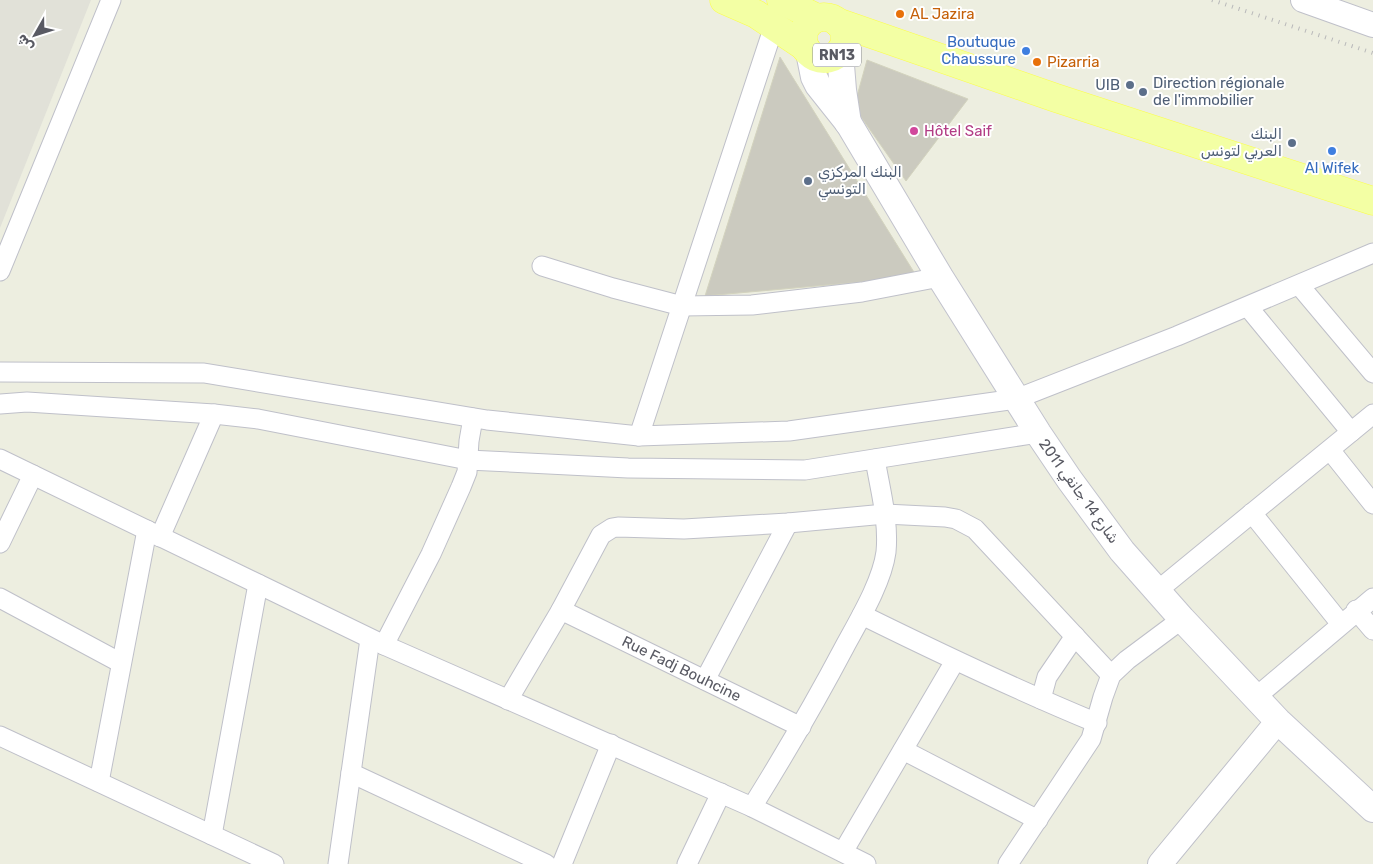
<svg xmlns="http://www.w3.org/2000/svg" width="1373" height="864" font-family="Rubik,'Noto Naskh Arabic',sans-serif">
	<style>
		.industrial { fill: #e1e1d8 }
		.building { fill: #cbcabf; stroke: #d3d3be }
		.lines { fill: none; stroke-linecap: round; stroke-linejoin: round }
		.minor-casing { stroke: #bfc0c9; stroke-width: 21 }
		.tertiary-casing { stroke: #bfc0c9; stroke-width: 26 }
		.secondary-casing { stroke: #c2c3cd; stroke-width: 28 }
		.primary-casing { stroke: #fcff48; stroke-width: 29 }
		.minor { stroke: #fff; stroke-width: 19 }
		.tertiary { stroke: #fff; stroke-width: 24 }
		.secondary { stroke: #fff; stroke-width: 26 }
		.primary { stroke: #f3ffa4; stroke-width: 28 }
		.rail { stroke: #b8b8b9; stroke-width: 4; stroke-dasharray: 1 6; stroke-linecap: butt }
		.food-dot { fill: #e8710a; stroke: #fff; stroke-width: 2 }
		.shop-dot { fill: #3f7fe0; stroke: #fff; stroke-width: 2 }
		.service-dot { fill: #5c6f8a; stroke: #fff; stroke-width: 2 }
		.hotel-dot { fill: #d1479c; stroke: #fff; stroke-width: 2 }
		.labels { text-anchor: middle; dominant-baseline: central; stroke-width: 4; stroke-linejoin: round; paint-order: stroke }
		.shield { fill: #fff; stroke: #8b8c92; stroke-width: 1 }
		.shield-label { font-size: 14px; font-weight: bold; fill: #595a63 }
		.food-label { font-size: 15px; fill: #c56008; stroke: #fff; text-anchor: start }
		.shop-label { font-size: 15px; fill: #366cbe; stroke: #fff; text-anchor: end }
		.service-label { font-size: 15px; fill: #4e5e75; stroke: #fff; text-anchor: start }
		.hotel-label { font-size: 15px; fill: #b23c85; stroke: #fff; text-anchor: start }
		.street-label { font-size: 15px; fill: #595a63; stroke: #fff }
	</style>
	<rect width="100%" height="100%" fill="#edeee0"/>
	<polygon class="industrial" points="0,0 91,0 0,228"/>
	<g class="building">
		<polygon points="780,57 917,277 705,296"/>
		<polygon points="867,60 968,99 906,181 854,107"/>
	</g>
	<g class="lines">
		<g class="minor-casing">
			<g id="minor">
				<polyline points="542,266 613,288 682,306 752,305 862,292 940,277"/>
				<polyline points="0,271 111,0"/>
				<polyline points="1299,285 1373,373"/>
				<polyline points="1248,307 1351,432"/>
				<polyline points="0,372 204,373 487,420 639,436 789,431 1016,399 1177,336 1373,253"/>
				<polyline points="0,404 27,402 214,414 258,419 468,460 628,468 805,470 1038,433"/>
				<polyline points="639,436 774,26"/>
				<polyline points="1330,450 1373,504"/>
				<polyline points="0,459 384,645 752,807 866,864"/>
				<polyline points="1252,513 1341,624"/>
				<polyline points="160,537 214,414"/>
				<polyline points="0,543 33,475"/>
				<polyline points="1157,591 1373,414"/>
				<polyline points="0,598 121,663"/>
				<path id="s1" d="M 561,610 L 801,727"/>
				<polyline points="1356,610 1373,630"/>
				<path d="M 862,615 C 939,653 1017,690 1097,723"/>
				<polyline points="384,645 431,554 461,487 467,472 469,441 473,418"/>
				<polyline points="705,680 788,523"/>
				<polyline points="1256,697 1373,598"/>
				<polyline points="1041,699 1047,677 1075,636"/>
				<polyline points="508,700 561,610 601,535 612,528 618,527 684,529 788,523 885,514 945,517 956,519 975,529 1111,675"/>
				<polyline points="0,736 274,864"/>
				<polyline points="903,750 1038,820"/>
				<polyline points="351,773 546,864"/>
				<polyline points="99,782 147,530"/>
				<path d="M 752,807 C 785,754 816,701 845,646 C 859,620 882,582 886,552 C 889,521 880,489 875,459"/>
				<polyline points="212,835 258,584"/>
				<polyline points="843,852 955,661"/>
				<polyline points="338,864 370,639"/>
				<polyline points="562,864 611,744"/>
				<polyline points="687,864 721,793"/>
				<polyline points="1008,864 1091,739 1103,697 1111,675 1127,660 1182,619"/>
			</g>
		</g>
		<g class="tertiary-casing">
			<g id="tertiary">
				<polyline points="1303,0 1373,25"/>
				<polyline points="1160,864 1278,721"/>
			</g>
		</g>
		<g class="secondary-casing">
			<g id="secondary">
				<polyline points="809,52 814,77 818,85 849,124 940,277 1038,433 1069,479 1122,551 1182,619 1278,721 1373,809"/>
				<polyline points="840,53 843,90 848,123"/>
			</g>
		</g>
		<g class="primary-casing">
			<g id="primary">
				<polyline points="724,0 756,14 805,47"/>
				<polyline points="781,0 817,18"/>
				<circle cx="824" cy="38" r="21"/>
				<polyline points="837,22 1056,98 1373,201"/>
			</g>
		</g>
		<use href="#minor" class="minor"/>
		<use href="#tertiary" class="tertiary"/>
		<use href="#secondary" class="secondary"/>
		<use href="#primary" class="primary"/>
		<polyline class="rail" points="1212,0 1373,53"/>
	</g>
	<g class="food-dot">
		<circle cx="900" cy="14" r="5"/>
		<circle cx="1037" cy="62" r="5"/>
	</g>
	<g class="shop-dot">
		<circle cx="1026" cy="51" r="5"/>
		<circle cx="1332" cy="151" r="5"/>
	</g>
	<g class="service-dot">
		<circle cx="1130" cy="85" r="5"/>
		<circle cx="1143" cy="92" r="5"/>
		<circle cx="1292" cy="143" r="5"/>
		<circle cx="808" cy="181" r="5"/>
	</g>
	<circle class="hotel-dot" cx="914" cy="131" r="5"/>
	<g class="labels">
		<rect class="shield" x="813" y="43.5" width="48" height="23" rx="4"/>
		<g class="shield-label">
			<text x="837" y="55">RN13</text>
		</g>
		<g class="food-label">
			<text x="910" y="14">AL Jazira</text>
			<text x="1047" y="62">Pizarria</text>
		</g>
		<g class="shop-label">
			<text x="1016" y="42">Boutuque<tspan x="1016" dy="17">Chaussure</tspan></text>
			<text x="1332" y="168" text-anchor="middle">Al Wifek</text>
		</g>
		<g class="service-label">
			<text x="1153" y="83">Direction régionale<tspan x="1153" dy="17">de l'immobilier</tspan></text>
			<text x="1120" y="85" text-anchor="end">UIB</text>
			<text x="1282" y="134" text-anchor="end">البنك<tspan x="1282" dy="17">العربي لتونس</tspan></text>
			<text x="818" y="172">البنك المركزي<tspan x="818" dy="17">التونسي</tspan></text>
		</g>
		<g class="hotel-label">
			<text x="924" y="131">Hôtel Saif</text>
		</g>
		<g class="street-label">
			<text transform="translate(1079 491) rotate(54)">شارع 14 جانفي 2011</text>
			<text stroke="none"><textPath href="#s1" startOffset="134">Rue Fadj Bouhcine</textPath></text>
		</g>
	</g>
	<g transform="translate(35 35) rotate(231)" stroke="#ffffff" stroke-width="4" paint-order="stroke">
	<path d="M0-4L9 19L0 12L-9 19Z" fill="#595a63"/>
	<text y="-8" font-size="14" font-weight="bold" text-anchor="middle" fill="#595a63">ش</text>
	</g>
</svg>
